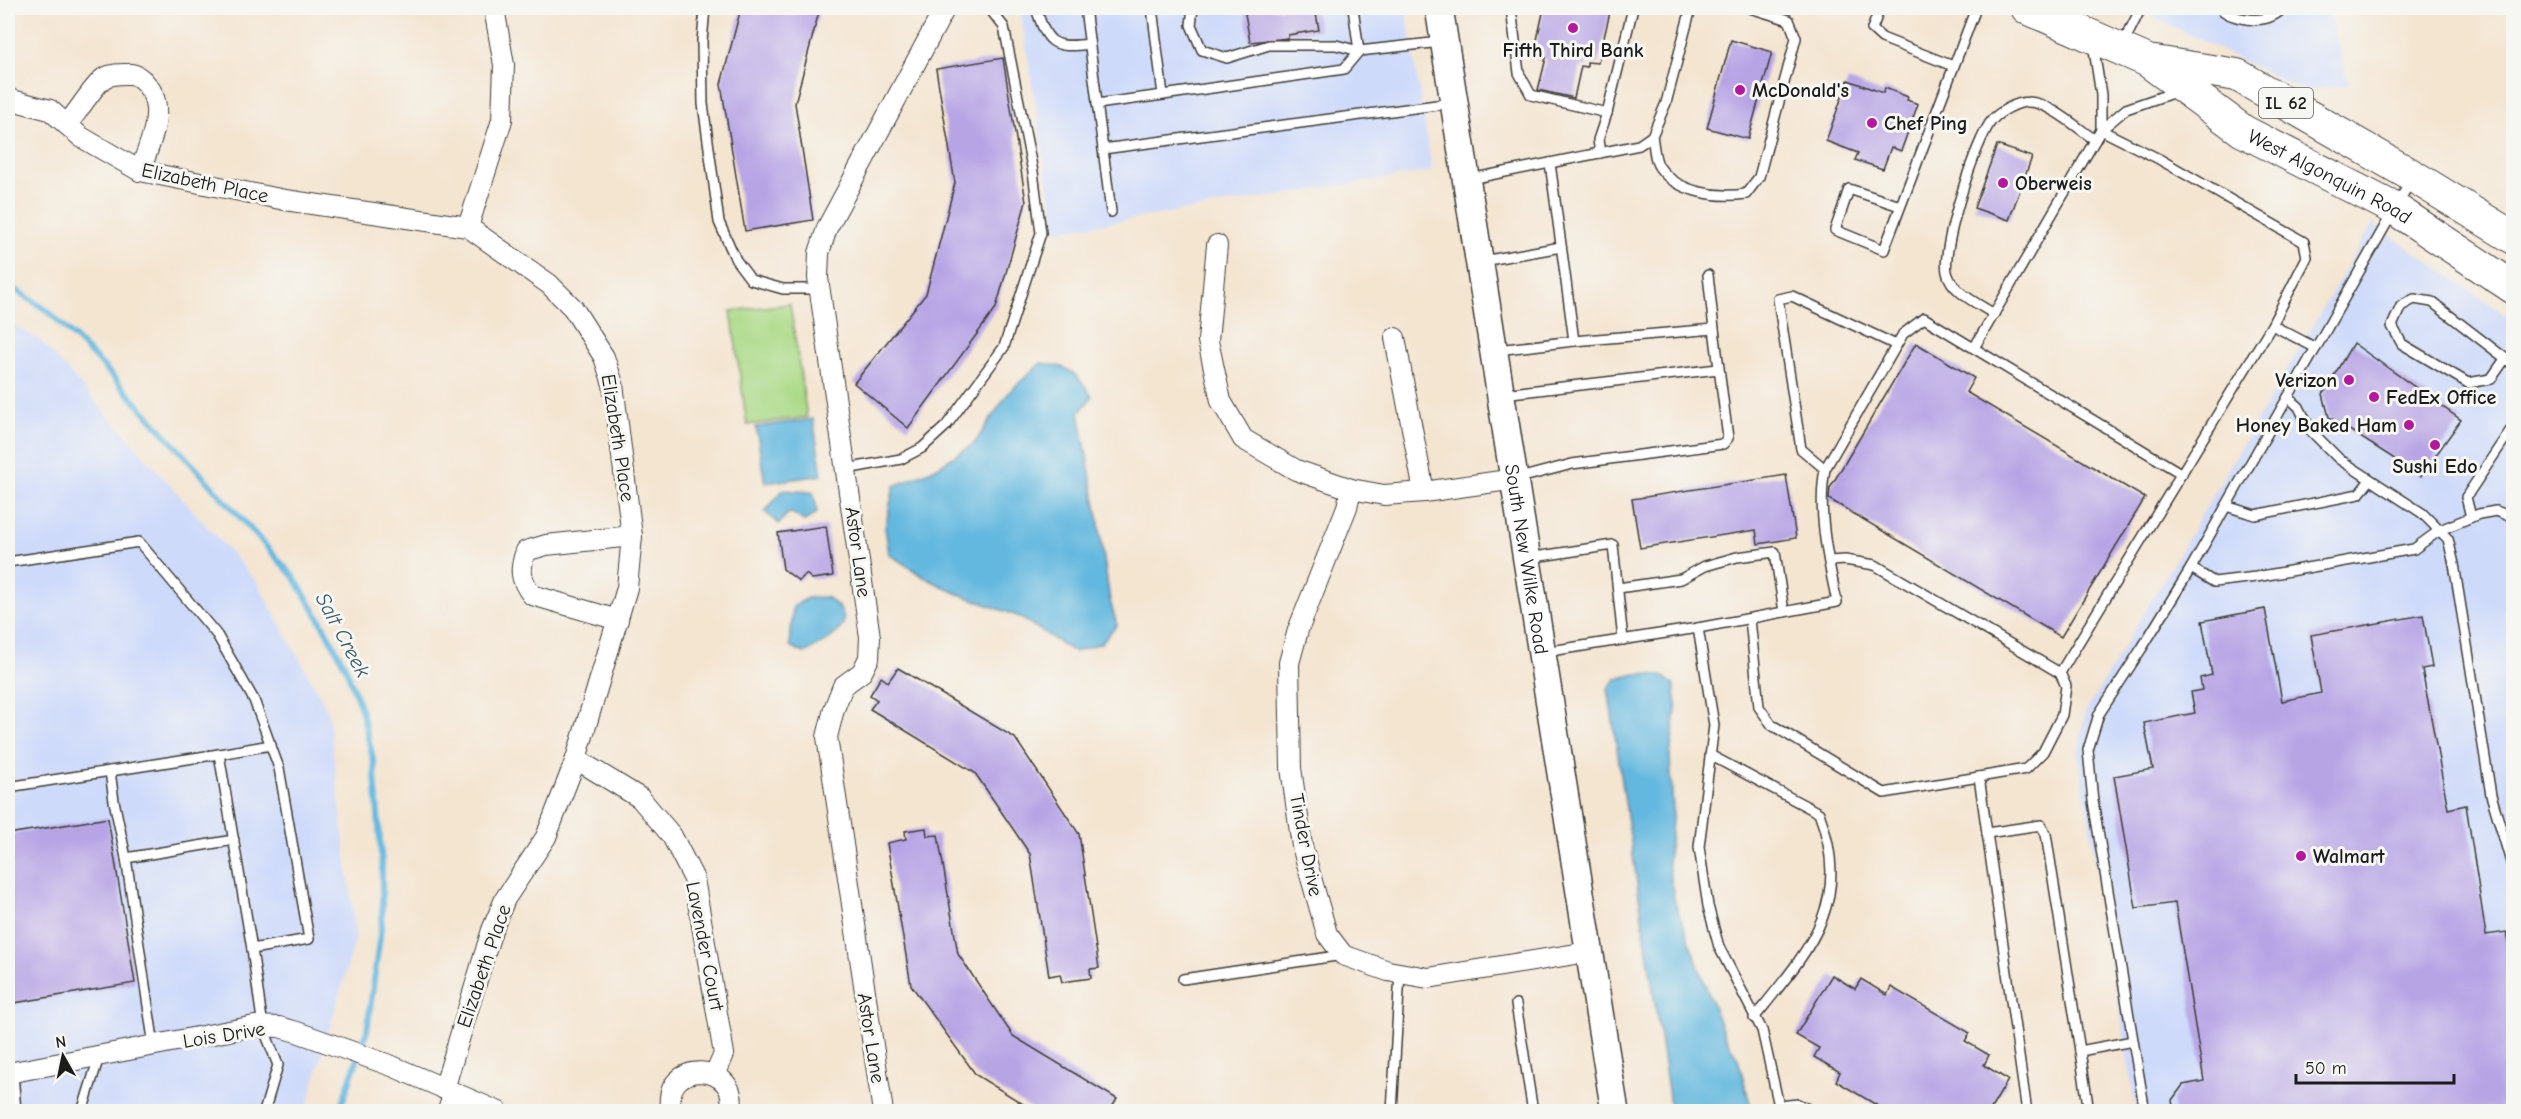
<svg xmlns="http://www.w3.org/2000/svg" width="2521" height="1119" font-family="'Comic Neue',sans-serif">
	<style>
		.built { fill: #cedafa }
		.green { fill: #abda87; stroke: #647b52; stroke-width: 1.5 }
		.water { fill: #63b8df; stroke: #406a7e; stroke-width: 1.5 }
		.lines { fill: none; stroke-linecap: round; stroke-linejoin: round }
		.stream { stroke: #63b8df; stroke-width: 6 }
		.building { fill: #b7a4e5 }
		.service-casing { stroke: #3c3a37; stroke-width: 12 }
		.minor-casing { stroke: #3c3a37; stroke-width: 22 }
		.secondary-casing { stroke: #3c3a37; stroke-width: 30 }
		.primary-casing { stroke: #3c3a37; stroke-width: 34 }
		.service { stroke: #fff; stroke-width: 9 }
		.minor { stroke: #fff; stroke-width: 20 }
		.secondary { stroke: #fff; stroke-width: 27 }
		.primary { stroke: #fff; stroke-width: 32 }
		.poi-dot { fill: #b5179e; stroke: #f6f6f2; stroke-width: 2 }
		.labels { text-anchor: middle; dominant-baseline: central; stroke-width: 6; stroke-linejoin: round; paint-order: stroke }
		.shield { fill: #f6f6f2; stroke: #5d5d5c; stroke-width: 1.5 }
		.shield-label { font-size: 18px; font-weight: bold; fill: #1c1c1c }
		.poi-label { font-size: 20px; font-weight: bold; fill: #1c1c1c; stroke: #f6f6f2; text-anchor: start }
		.street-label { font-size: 20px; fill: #1c1c1c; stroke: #f6f6f2 }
		.water-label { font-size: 21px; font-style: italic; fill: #385a6a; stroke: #f6f6f2 }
	</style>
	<rect width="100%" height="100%" fill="#f6f6f2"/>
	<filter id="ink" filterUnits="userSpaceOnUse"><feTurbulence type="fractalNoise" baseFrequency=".0167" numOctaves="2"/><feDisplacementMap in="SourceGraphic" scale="12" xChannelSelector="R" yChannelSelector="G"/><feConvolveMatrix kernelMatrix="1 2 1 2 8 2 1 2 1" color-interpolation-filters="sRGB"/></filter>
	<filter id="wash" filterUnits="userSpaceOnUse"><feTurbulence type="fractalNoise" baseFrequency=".008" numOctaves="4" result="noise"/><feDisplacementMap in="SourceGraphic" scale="24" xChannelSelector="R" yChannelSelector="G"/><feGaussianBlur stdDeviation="1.35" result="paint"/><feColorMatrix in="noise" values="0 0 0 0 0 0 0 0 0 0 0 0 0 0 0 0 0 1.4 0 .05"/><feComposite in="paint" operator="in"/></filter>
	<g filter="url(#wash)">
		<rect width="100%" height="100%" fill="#f4e5d1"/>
		<g class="built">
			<polygon points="1020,8 1406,8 1432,171 1056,231"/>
			<polygon points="2135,8 2327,8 2349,85 2305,91"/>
			<polygon points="2373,223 2513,320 2513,1111 2136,1111 2078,753 2085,713"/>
			<polygon points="8,321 42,342 257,582 328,711 356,937 306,1111 8,1111"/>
		</g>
		<polygon class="green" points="790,304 807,417 747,425 731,311"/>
		<g class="water">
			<path d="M 1041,363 C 1070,366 1077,373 1092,397 L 1079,413 L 1098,517 L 1110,601 L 1117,625 L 1101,643 L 1074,652 L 1020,617 L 956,593 L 924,577 L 889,554 L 885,528 L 894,486 L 934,469 L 974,444 L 1009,392 Z"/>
			<polygon points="813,419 822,475 765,483 756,427"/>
			<polygon points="783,490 811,492 814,494 817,513 804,521 792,513 787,514 779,524 765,512"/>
			<path d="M 826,597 C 866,623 829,640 804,653 L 790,646 L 793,607 L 807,598 Z"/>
			<polygon points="1636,674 1661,675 1674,685 1677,703 1670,756 1673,810 1668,863 1675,903 1724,1035 1738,1059 1752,1111 1671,1111 1608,688 1616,679"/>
		</g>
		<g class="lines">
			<polyline class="stream" points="8,285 48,311 105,368 293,576 319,618 345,666 362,712 374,763 382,866 382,920 367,1031 339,1112"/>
		</g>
		<g id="blocks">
			<g class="building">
				<polygon points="741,8 820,8 795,103 813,220 745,231 721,84"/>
				<polygon points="1244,8 1315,8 1319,30 1288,35 1288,38 1250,42"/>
				<polygon points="1544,8 1611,8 1598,63 1587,62 1587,67 1581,66 1574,98 1538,90 1546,58 1542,59 1545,50 1535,49"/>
				<polygon points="1731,40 1772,52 1748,139 1707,128"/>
				<polygon points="1003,58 1026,202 996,308 908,428 854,383 926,294 955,183 936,69"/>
				<polygon points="1848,80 1883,93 1885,88 1908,97 1907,100 1918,104 1901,151 1891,147 1883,169 1855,160 1858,153 1826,141"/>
				<polygon points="1997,145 2032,157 2009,220 1974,208"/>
				<polygon points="1916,343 1974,378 1966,392 2145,498 2061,637 1829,499 1830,488"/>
				<polygon points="2353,343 2461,420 2421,476 2329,417 2323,394"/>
				<polygon points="1786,475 1796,538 1758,544 1756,530 1640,548 1632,499"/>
				<polygon points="826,526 833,576 812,579 806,574 799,581 783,569 778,533"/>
				<polygon points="2265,609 2282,701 2321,693 2311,635 2423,615 2432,667 2422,669 2448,809 2466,805 2486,935 2507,932 2514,967 2514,1112 2174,1112 2172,1100 2183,1085 2204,1081 2175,903 2136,908 2114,776 2153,769 2144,723 2195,713 2191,692 2202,690 2200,678 2212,675 2202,621"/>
				<polygon points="898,668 1015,738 1079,834 1099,968 1090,969 1091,978 1062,982 1060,974 1049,976 1030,854 975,773 870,709 877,700 870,695 881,677 888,682"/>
				<polygon points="108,818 135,983 8,1004 8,834"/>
				<polygon points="926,828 927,836 938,835 958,954 1013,1036 1117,1099 1109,1112 1036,1112 976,1075 911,985 887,843 906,839 905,831"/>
				<polygon points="1832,975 1855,989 1861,979 1887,995 1891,987 1970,1033 1965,1041 1989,1055 1984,1065 2008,1080 1989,1112 1888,1112 1836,1081 1840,1072 1814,1057 1819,1048 1796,1035"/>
			</g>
		</g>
	</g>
	<g filter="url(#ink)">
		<use href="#blocks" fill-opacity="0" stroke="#3c3a37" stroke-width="1.5"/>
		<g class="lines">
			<g class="service-casing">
				<g id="service">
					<polyline points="705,8 702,41 703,104 719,222 736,260 751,280 783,289 819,289"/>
					<path d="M 1036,8 C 1047,43 1052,49 1089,44"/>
					<polyline points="1085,8 1111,212"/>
					<polyline points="1193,8 1191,25 1202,50 1227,58 1269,45 1336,45 1359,51 1441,42"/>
					<polyline points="1511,8 1519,73 1531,95 1607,113"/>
					<polyline points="1880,8 1872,29 1882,38 1953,66"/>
					<path d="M 2220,8 C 2230,19 2259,23 2272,16 C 2277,14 2281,10 2285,8"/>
					<polyline points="2093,43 2101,95 2101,130"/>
					<polyline points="2122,46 2141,8"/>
					<polyline points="1163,95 1344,69 1359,51 1353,8"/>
					<polyline points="1097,104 1163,95 1152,8"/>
					<polyline points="2101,130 2159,159 2304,242 2307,257 2272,325"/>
					<path d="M 1652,136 C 1654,145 1654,161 1660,168 C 1678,193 1718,198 1746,194 L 1759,177 L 1796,38 L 1789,20 L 1750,8"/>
					<polyline points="1103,149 1452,103"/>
					<polyline points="1600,153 1598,140 1607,113 1633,8"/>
					<polyline points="1550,163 1574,341"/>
					<polyline points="1470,179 1639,145 1652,136 1666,103 1691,8"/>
					<polyline points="1900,206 1849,189 1835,230 1884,250 1976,8"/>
					<polyline points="1483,261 1561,247"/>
					<path d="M 1994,314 C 1979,304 1951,292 1947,272 C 1942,247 1975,141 1992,120 C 1999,112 2017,102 2028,102 C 2047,101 2079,129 2095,140"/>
					<polyline points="1974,348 2101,130 2126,109 2178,91"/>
					<polyline points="1497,350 1574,341 1714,329 1708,275"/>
					<polyline points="2505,359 2491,379 2468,383 2402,344 2392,326 2401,306 2414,299 2432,302 2514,365"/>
					<polyline points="1503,394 1718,369"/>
					<polyline points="2288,397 2299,407 2311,431 2339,459 2422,513 2448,539 2454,564 2491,795 2514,872"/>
					<polyline points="846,469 901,459 922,448 946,426 1004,347 1041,233 1033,172 1004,27 989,8"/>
					<polyline points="1825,469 1801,449 1778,299 1792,296 1896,345"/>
					<polyline points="1516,479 1572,464 1723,444 1728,438 1714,329"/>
					<polyline points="2226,506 2255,515 2359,494 2370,480"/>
					<polyline points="2471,517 2466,497 2514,425"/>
					<polyline points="1528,558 1613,545 1623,640"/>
					<polyline points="8,562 139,542 217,635 254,700 279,768 309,939 252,949 263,1027 278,1065 264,1112"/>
					<polyline points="2191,568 2214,582 2256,577 2414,549 2440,530 2479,514 2496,511 2514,518"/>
					<polyline points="1618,588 1681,579 1705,566 1737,557 1775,552 1784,612"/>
					<polyline points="1750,619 1759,707 1772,725 1884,793 2026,769 2043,752 2062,715 2066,686 2060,673 1875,565 1845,560 1829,561"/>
					<polyline points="1698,628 1714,725 1699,847 1708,906 1719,947 1762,1030 1779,1106"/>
					<path d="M 1544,652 L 1698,628 L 1837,602 C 1828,560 1817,512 1825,469 L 1903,334 L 1924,318 L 2182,474"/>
					<polyline points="2060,673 2272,325 2316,348"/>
					<path d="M 1710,755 L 1819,813 C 1853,904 1809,950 1754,1018"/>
					<polyline points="110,771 114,801 126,858 154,1046"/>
					<polyline points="1979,777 2027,1112"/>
					<polyline points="8,787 219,754"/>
					<polyline points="1987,833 2041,825 2046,834 2080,1051"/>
					<polyline points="126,858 234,840"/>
					<polyline points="252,949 219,754 271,745"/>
					<polyline points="1183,979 1343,955"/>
					<polyline points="1516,1004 1533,1112"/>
					<polyline points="13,1073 16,1112"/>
					<polyline points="82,1112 99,1057"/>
					<polyline points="1392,1112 1400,973"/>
					<polyline points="1780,1112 1779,1106 1798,1104 1814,1112"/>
					<polyline points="2089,1112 2080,1051 2133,1041"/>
					<polyline points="2145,1112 2093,801 2088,750 2099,714 2142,648 2191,568 2410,182"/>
				</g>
			</g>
			<g class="minor-casing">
				<g id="minor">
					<polyline points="8,99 50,110 81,137 140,171 285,200 468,227 549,284 573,308 604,357 613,384 632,536 627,588 576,759 546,837 505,899 492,930 444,1089"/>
					<path d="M 67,125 C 75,115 95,84 104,78 C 113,73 122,74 131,74 C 138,75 142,79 146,84 C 168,108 149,145 140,171"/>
					<polyline points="468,227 502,120 504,65 494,8"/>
					<polyline points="1217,245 1208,341 1221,401 1243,439 1296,470 1351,489 1384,495 1424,492 1515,479"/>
					<polyline points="1395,338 1424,492"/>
					<polyline points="1351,489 1347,507 1298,630 1289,663 1291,768 1302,846 1327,934 1343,955 1388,971 1428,978 1588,952"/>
					<path d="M 618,620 L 532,595 C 520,579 519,570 526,551 L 546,545 L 632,536"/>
					<polyline points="576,759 640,798 672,836 694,879 724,1054 715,1075"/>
					<polyline points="8,1073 255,1026 279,1027 297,1032 392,1066 499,1112"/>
					<polyline points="447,1112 454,1093"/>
					<path d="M 671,1112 C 659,1056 744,1062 730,1112"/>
					<polyline points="883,1112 827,737 834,709 843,686 862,672 869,658 870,637 818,278 819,253 827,228 945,8"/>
				</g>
			</g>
			<g class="secondary-casing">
				<g id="secondary">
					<path id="s1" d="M 1439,8 L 1615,1112"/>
				</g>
			</g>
			<g class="primary-casing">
				<g id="primary">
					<path id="s2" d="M 2027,8 L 2148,61 L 2243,131 L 2395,209 L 2514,288"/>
					<polyline points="2155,62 2237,75 2413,176 2514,238"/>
				</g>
			</g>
			<use href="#service" class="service"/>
			<use href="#minor" class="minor"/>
			<use href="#secondary" class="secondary"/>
			<use href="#primary" class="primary"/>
		</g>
	</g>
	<g class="poi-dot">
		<circle cx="1573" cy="28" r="6"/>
		<circle cx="1740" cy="90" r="6"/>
		<circle cx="1872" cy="123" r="6"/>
		<circle cx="2003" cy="183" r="6"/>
		<circle cx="2349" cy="380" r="6"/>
		<circle cx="2374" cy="397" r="6"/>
		<circle cx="2409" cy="425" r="6"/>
		<circle cx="2435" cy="445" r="6"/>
		<circle cx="2301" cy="856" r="6"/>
	</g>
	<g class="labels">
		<rect class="shield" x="2259" y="88" width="54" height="30" rx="4.5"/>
		<g class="shield-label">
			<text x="2286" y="103">IL 62</text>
		</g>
		<g class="poi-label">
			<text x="1573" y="50" text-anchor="middle">Fifth Third Bank</text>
			<text x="1752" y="90">McDonald's</text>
			<text x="1884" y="123">Chef Ping</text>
			<text x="2015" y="183">Oberweis</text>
			<text x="2337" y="380" text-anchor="end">Verizon</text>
			<text x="2386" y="397">FedEx Office</text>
			<text x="2397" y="425" text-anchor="end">Honey Baked Ham</text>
			<text x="2435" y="466" text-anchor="middle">Sushi Edo</text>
			<text x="2313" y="856">Walmart</text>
		</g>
		<g class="street-label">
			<text stroke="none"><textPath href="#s2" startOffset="348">West Algonquin Road</textPath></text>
			<text transform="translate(205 183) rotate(12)">Elizabeth Place</text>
			<text transform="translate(618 438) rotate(81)">Elizabeth Place</text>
			<text transform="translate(858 552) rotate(82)">Astor Lane</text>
			<text stroke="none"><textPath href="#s1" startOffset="558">South New Wilke Road</textPath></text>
			<text transform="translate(1306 845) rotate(79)">Tinder Drive</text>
			<text transform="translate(705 946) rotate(79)">Lavender Court</text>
			<text transform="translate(484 966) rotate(-71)">Elizabeth Place</text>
			<text transform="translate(224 1035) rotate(-9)">Lois Drive</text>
			<text transform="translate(871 1038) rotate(81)">Astor Lane</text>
		</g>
		<g class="water-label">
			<text transform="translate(343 635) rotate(62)">Salt Creek</text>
		</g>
	</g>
	<rect width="2521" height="1119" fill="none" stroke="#f6f6f2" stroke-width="30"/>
	<g transform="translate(63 1056) rotate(351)" stroke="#f6f6f2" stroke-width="4.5" paint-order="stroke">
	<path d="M0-4.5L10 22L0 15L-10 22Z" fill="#1c1c1c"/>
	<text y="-9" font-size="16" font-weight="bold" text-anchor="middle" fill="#1c1c1c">N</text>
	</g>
	<path d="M2296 1074v9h158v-9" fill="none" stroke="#1c1c1c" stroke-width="3"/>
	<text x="2305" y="1074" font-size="18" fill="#1c1c1c" stroke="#f6f6f2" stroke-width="4.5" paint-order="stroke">50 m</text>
</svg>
